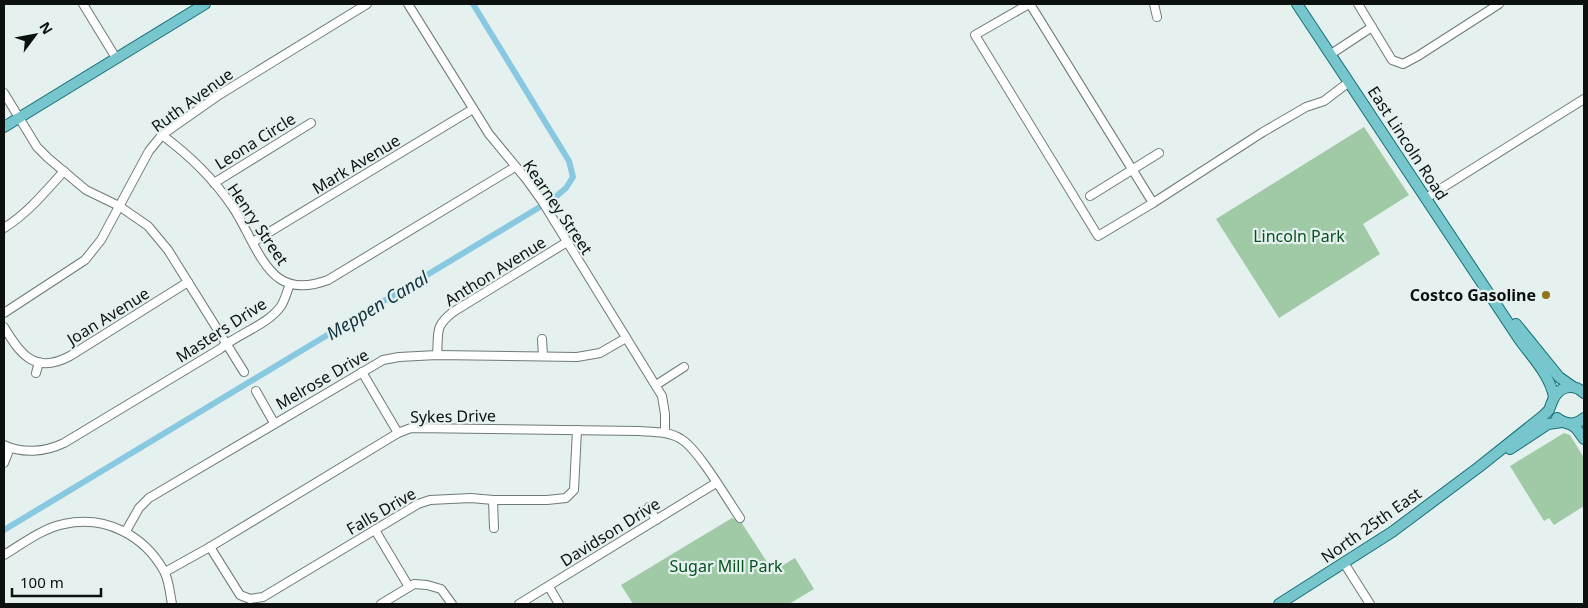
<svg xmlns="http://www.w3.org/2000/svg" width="1588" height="608" font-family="'Noto Sans',sans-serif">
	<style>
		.green { fill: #a0c9a5 }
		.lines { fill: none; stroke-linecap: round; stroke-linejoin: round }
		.canal { stroke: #88c9e1; stroke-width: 6 }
		.minor-casing { stroke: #6e7a78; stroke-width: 10 }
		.major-casing { stroke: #176e75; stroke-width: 12 }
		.minor { stroke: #fff; stroke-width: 8 }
		.major { stroke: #77c6cd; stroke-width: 10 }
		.poi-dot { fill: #90751b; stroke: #e4f1ef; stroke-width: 2 }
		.labels { text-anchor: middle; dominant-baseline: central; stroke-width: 4.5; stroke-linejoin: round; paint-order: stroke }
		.street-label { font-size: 16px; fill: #0c1110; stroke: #e4f1ef }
		.park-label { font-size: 16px; fill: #06501e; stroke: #e4f1ef }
		.poi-label { font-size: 16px; font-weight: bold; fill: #0c1110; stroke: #e4f1ef; text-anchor: end }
		.water-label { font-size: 18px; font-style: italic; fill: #14333e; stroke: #e4f1ef }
	</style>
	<rect width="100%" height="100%" fill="#e4f1ef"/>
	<g class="green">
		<polygon points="1364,127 1409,195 1363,224 1380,254 1279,318 1216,219"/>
		<polygon points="1564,433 1570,435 1584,458 1584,506 1554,525 1549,518 1544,521 1510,466"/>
		<polygon points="732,518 741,522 773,571 795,558 814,589 789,604 633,604 621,585"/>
	</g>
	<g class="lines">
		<polyline class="canal" points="4,530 553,199 566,188 573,177 569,161 473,4"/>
		<g class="minor-casing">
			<g id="minor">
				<polyline points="83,4 116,58"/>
				<polyline points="408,4 489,134 527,180 542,201 662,396 665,414 665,433"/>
				<polyline points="1029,4 975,35 1098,236 1153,203 1263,132 1306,107 1324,101 1349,82"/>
				<polyline points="1030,4 1153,203"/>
				<polyline points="1154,4 1157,17"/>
				<polyline points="1358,4 1392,60 1403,64 1418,56 1499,4"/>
				<polyline points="1331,54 1372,27"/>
				<polyline points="4,93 37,147 48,158 86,190 119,206 148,226 168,250 244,372"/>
				<path d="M 162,135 C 189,155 213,178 232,206 C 247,227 259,265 280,279 C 295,289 312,286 328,280 L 515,167"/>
				<polyline points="214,183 311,123"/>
				<polyline points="1090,196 1159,153"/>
				<polyline points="1426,198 1584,99"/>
				<path d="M 4,228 C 28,213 45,192 64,171"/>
				<polyline points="253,242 473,109"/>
				<polyline points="4,313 85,260 101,240 149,151 162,135 219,95 367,4"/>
				<path d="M 4,327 C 20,354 35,375 70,356 L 188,282"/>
				<polyline points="542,339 543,356"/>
				<path d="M 437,355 C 439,332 434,327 453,312 L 567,242"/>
				<polyline points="362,372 398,433"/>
				<polyline points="36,373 39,362"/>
				<polyline points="656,385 684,367"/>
				<polyline points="256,391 274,423"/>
				<path d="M 4,445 C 23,454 45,452 64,443 L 220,349 C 237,334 268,325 281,306 C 285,300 287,291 290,284"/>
				<polyline points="4,463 10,448"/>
				<polyline points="493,500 494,528"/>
				<polyline points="649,507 656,520"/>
				<polyline points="375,530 409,587"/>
				<polyline points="126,531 139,508 149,498 383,360 399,357 437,355 577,357 600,353 626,338"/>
				<polyline points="210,547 240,595 250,599 263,597 418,504 430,500 471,498 493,500 547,500 566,498 574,490 577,430"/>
				<path d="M 4,555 C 22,544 43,528 64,524 C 105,515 144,535 164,571 C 169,580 170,594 172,604"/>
				<polyline points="1344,563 1370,604"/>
				<path d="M 165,572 L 210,547 L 398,433 L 411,428 L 639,431 C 652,432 669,431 681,439 C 698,449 727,499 740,518"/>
				<polyline points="549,587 559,604"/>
				<polyline points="381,604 414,584 427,585 441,589 452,604"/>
				<polyline points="519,604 716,483"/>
			</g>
		</g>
		<g class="major-casing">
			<g id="major">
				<path d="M 1297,4 L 1519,339 C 1532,357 1550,375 1554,397"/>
				<polyline points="4,127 205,4"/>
				<polyline points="1516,324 1559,377 1573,387"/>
				<path d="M 1553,400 C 1559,386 1573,383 1584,393"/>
				<path d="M 1557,418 C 1566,425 1575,426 1584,418"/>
				<polyline points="1570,424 1576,428 1584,439"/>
				<polyline points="1510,449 1548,424 1562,422"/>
				<polyline points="1279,604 1392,532 1479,467 1543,416 1549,410 1552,402"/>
			</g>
		</g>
		<use href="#minor" class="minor"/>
		<use href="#major" class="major"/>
	</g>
	<circle class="poi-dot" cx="1546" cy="295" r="5"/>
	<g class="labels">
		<g class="street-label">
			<text transform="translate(192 100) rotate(-36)">Ruth Avenue</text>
			<text transform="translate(255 141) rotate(-32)">Leona Circle</text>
			<text transform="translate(1408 143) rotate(57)">East Lincoln Road</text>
			<text transform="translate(356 164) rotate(-31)">Mark Avenue</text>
			<text transform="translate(558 207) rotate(56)">Kearney Street</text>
			<text transform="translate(258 224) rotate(56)">Henry Street</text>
			<text transform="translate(495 271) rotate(-32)">Anthon Avenue</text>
			<text transform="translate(108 316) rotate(-32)">Joan Avenue</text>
			<text transform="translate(221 330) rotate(-33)">Masters Drive</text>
			<text transform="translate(322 379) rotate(-30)">Melrose Drive</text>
			<text transform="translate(453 416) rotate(-1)">Sykes Drive</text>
			<text transform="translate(381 511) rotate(-30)">Falls Drive</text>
			<text transform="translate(1371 525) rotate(-35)">North 25th East</text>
			<text transform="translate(610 532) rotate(-32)">Davidson Drive</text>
		</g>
		<g class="park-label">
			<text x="1299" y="236">Lincoln Park</text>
			<text x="726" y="566">Sugar Mill Park</text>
		</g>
		<g class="poi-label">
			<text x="1536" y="295">Costco Gasoline</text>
		</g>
		<g class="water-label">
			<text transform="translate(377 305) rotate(-31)">Meppen Canal</text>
		</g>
	</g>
	<rect width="1588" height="608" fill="none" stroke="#0c1110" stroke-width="10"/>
	<g transform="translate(35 35) rotate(58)" stroke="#e4f1ef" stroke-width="4" paint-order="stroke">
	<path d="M0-4L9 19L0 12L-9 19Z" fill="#0c1110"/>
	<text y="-8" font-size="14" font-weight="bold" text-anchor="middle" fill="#0c1110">N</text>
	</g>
	<path d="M12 588v8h89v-8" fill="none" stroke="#0c1110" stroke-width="2.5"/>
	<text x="20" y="588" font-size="15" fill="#0c1110" stroke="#e4f1ef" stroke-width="4" paint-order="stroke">100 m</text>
</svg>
